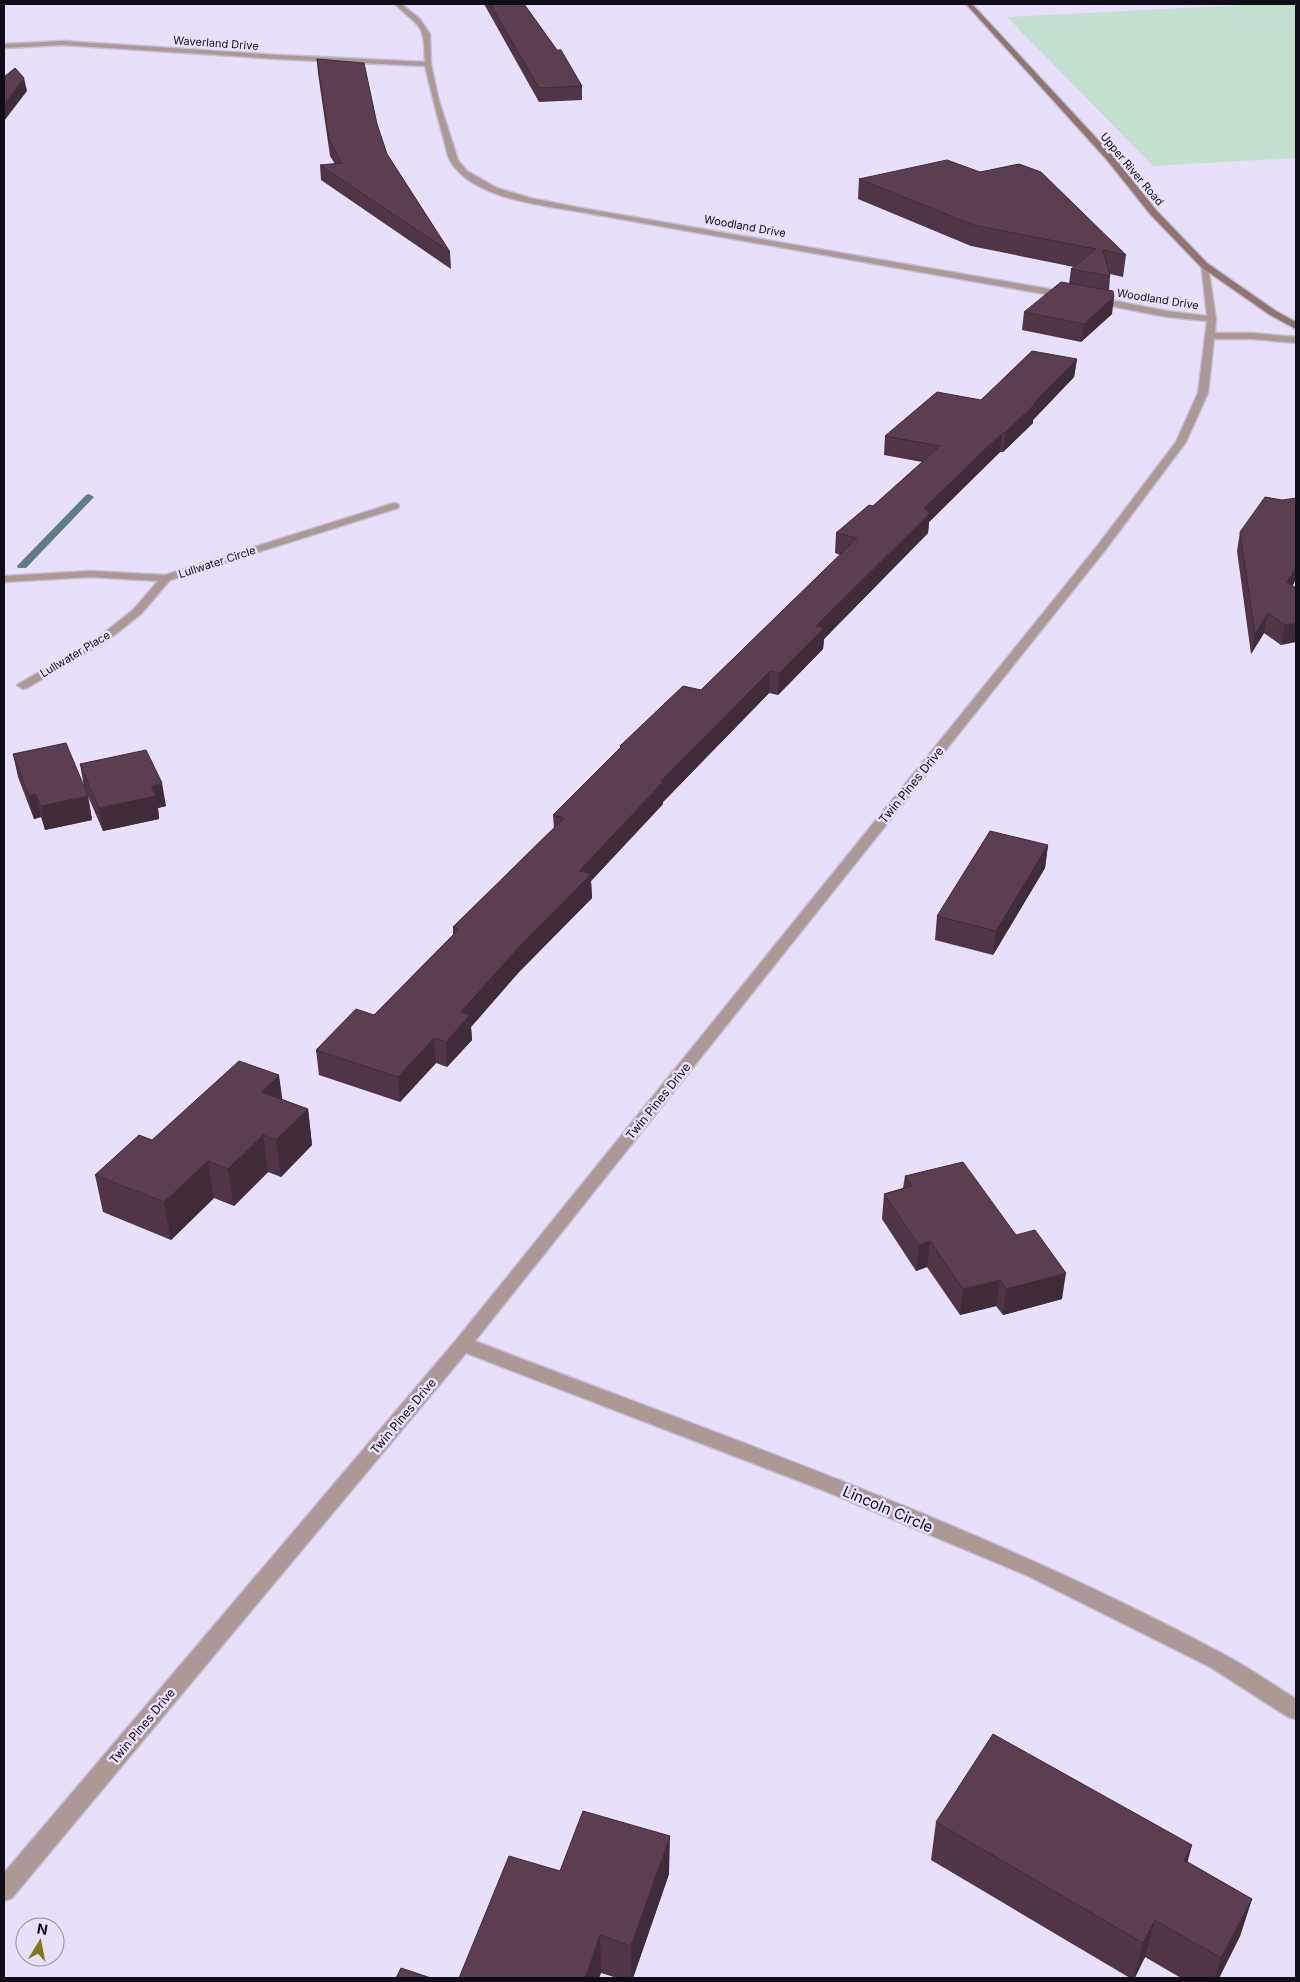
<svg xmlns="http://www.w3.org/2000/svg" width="1300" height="1982" font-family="Inter,sans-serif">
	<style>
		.green { fill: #c1e0ce }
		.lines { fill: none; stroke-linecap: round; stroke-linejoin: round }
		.stream { fill: #5f7c8b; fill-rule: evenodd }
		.street-casing { stroke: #c6bed6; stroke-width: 3 }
		.secondary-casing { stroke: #c6bed6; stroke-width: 3 }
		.street { fill: #ac9995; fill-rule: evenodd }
		.secondary { fill: #8f746f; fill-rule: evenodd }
		.wall { fill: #4f3546 }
		.shaded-wall { fill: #402b39 }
		.building { fill: #5c3e51; stroke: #402b39 }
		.labels { text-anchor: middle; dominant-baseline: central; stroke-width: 5; stroke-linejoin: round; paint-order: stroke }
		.far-street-label { font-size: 11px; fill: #110d18; stroke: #e8e0fa }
		.street-label { font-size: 12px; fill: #110d18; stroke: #e8e0fa }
		.near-street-label { font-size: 15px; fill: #110d18; stroke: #e8e0fa }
	</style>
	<rect width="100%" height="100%" fill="#e8e0fa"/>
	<polygon class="green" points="1263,4 1296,4 1296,158 1153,166 1007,17"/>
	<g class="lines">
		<polygon class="stream" points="89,494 94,497 26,568 18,568 17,566 86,495"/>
		<g class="street-casing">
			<g id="street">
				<path d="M 395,4 L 401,4 L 420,19 L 430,34 L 431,64 L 439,101 L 458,160 L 467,171 L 497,188 L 530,198 L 581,208 L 1067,292 L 1071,295 L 1067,298 L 581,212 C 542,205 474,199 451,162 C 447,156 446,147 444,140 C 437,116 431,91 425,66 L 278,59 L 63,45 L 4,48 L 4,44 L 63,41 L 278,55 L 425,62 C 424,21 421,30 395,4 Z"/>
				<path d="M 1201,263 L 1208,265 L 1216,319 L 1215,333 L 1252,333 L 1296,337 L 1296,343 L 1252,339 L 1214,339 L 1208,393 L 1186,442 L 1106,549 L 475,1341 C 727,1438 985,1526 1223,1654 C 1248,1667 1272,1684 1296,1699 L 1296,1719 L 1288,1717 L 1210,1667 L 1026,1575 L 825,1491 L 466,1353 L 12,1898 L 4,1901 L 4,1873 L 457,1339 L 1098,545 L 1176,442 L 1198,393 L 1207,321 L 1167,317 L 1095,303 L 1091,300 L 1095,297 L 1167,311 L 1207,316 Z"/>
				<polygon points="394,503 398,504 399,506 398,508 170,580 141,614 108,640 27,688 23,689 17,685 100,636 133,610 158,581 90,577 4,582 4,576 90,571 165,575"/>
			</g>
		</g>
		<g class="secondary-casing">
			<polygon id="secondary" points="966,4 972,4 1113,156 1156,210 1207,263 1276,311 1296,322 1296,329 1270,315 1201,267 1150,214 1107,160"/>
		</g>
		<use href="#street" class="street"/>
		<use href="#secondary" class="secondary"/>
	</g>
	<g class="wall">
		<polygon points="484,4 524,4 582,86 582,100 539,102"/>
		<polygon points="317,59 377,124 387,154 450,252 451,269 321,180 320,165 335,164 330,156 318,73"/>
		<polygon points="859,179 1126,255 1123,277 1110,274 1110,276 1109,291 1112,314 1081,342 1022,330 1024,312 1069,284 1071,269 1074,267 971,246 858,199"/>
		<polygon points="1077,359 1074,377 1033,420 1033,423 1003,452 1000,452 929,522 928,533 824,639 823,649 778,695 769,693 663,802 663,804 591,881 592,898 519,972 471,1027 472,1040 447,1067 436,1063 400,1102 319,1075 316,1050 374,1015 453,935 453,927 554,828 553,815 620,748 620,746 701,690 840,555 835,553 836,533 873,506 922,462 884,455 885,436 981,400"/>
		<polygon points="1240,532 1293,586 1296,588 1281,645 1264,633 1251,654 1237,551"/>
		<polygon points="13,754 88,796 92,820 45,830 41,817 34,819 18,777"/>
		<polygon points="80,764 166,806 158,808 159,819 103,831 84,787"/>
		<polygon points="1048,845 1045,868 993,955 935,940 937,916"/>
		<polygon points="282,1099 308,1109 312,1145 281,1177 268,1172 234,1206 214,1198 171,1240 103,1212 95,1175 152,1140"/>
		<polygon points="905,1176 1062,1299 1003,1315 996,1306 960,1315 927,1267 916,1271 882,1219 884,1194 903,1188"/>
		<polygon points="936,1822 1188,1862 1252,1899 1240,1936 1219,1978 1181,1978 1145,1957 1135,1978 1130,1978 931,1860"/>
		<polygon points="560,1871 669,1874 633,1978 617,1978 601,1973"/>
	</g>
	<g class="shaded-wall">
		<polygon points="24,78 27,91 4,121 4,104"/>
		<polygon points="1114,297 1112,314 1081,342 1084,324"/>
		<polygon points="1077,359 1074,377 1033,420 1033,423 1003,452 1005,433"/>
		<polygon points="1002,433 1000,452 929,522 928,533 824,639 823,649 778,695 779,673 816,626 924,508"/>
		<polygon points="1296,567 1296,580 1283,602 1287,582"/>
		<polygon points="1268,613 1264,633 1251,654 1255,634"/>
		<polygon points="1296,623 1296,642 1281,645 1285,625"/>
		<polygon points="770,671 769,693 663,802 663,804 591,881 592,898 519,972 471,1027 472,1040 447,1067 446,1042 461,1012 579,871 661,781"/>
		<polygon points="162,783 166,806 158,808 159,819 103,831 99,808 151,786"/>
		<polygon points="36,794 41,817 34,819 29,796"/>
		<polygon points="88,796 92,820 45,830 41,806"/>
		<polygon points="1048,845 1045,868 993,955 996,931"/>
		<polygon points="434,1038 436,1063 400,1102 398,1077"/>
		<polygon points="279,1075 284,1111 261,1092"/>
		<polygon points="308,1109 312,1145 281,1177 276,1140"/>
		<polygon points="263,1135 268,1172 234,1206 228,1169"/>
		<polygon points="208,1161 214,1198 171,1240 164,1202"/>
		<polygon points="930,1241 927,1267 916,1271 919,1245"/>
		<polygon points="1066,1273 1062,1299 1003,1315 1006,1289"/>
		<polygon points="1000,1280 996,1306 960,1315 963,1289"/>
		<polygon points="670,1836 669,1874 633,1978 631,1978 631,1946"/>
		<polygon points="1192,1845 1182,1883 1184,1860"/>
		<polygon points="1252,1899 1240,1936 1219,1978 1215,1978 1221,1958"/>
		<polygon points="1155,1920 1145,1957 1134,1978 1143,1943"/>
		<polygon points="600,1935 601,1973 599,1978 585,1978"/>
	</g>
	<g class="building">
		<polygon points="490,4 524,4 557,50 561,50 582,86 539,88"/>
		<polygon points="317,59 364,63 377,124 387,154 450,252 320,165 342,163 329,140"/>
		<polygon points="15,68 24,78 4,104 4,77"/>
		<polygon points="947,160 980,172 1019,164 1041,172 1126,255 1103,250 1110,276 1071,269 1096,249 973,225 859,179"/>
		<polygon points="1061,282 1113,291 1114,297 1084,324 1024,312"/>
		<polygon points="1032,351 1077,359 1033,404 1035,404 1005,433 1002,433 924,508 930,513 816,626 824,628 779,673 770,671 661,781 663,782 579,871 591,874 518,948 461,1012 470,1015 446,1042 434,1038 398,1077 316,1050 356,1009 374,1015 459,929 453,927 564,818 553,815 621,747 620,746 683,686 701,690 857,538 836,533 869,505 873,506 940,446 885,436 937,392 981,400"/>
		<polygon points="1265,497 1282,500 1296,498 1296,567 1287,582 1296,588 1296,623 1285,625 1268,613 1255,634 1240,532"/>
		<polygon points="66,743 88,796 41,806 36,794 29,796 13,754"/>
		<polygon points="146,750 162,783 151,786 156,796 99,808 80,764"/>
		<polygon points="990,831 1048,845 996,931 937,916"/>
		<polygon points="239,1061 279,1075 261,1092 308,1109 276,1140 263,1135 228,1169 208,1161 164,1202 95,1175 139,1135 152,1140"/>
		<polygon points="963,1162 1016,1235 1035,1230 1066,1273 1006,1289 1000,1280 963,1289 930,1241 919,1245 884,1194 912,1186 905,1176"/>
		<polygon points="993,1734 1192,1845 1184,1860 1252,1899 1221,1958 1155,1920 1143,1943 936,1822"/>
		<polygon points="583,1811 670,1836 631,1946 600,1935 585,1978 459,1978 509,1856 560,1871"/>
		<polygon points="401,1968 431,1978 396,1978"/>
	</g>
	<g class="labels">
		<g class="far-street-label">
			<text transform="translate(216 43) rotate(4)">Waverland Drive</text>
			<text transform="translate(1132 169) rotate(50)">Upper River Road</text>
			<text transform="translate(745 226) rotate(10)">Woodland Drive</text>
			<text transform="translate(1158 299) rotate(9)">Woodland Drive</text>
			<text transform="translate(217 562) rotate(-18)">Lullwater Circle</text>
			<text transform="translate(75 654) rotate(-31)">Lullwater Place</text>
		</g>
		<g class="street-label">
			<text transform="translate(911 785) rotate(-51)">Twin Pines Drive</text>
			<text transform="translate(658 1101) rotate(-51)">Twin Pines Drive</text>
			<text transform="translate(403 1416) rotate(-50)">Twin Pines Drive</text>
			<text transform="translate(142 1726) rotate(-50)">Twin Pines Drive</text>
		</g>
		<g class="near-street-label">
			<text transform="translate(888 1509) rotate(23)">Lincoln Circle</text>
		</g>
	</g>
	<rect width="1300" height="1982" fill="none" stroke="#110d18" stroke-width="10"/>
	<g transform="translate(40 1942) rotate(10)"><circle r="24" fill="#e8e0fa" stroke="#928ca0"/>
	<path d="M0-4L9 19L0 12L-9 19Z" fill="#82791d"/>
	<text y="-8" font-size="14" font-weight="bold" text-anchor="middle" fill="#110d18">N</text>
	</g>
</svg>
